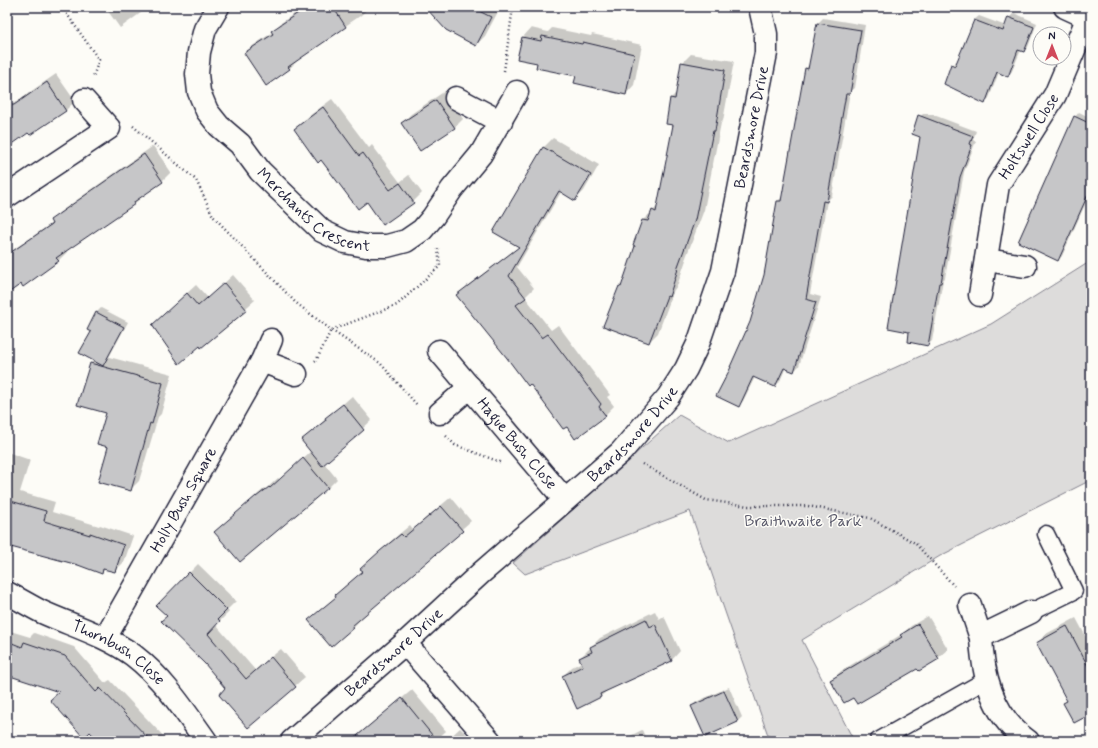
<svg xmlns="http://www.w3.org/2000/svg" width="1098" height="748" font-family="Mynerve,sans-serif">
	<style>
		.green { fill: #dddcdb; stroke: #807f8b }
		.shadow { fill: #0003 }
		.building { fill: #c6c6c8; stroke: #22223b }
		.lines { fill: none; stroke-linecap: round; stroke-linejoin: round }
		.lane-casing { stroke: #22223b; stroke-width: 19 }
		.street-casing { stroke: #22223b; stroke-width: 25 }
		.path { stroke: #22223b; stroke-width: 2.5; stroke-dasharray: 1 3; stroke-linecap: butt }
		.lane { stroke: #fdfcf7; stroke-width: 16 }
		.street { stroke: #fdfcf7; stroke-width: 22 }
		.labels { text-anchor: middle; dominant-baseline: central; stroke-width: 3; stroke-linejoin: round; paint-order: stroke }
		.street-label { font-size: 16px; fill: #22223b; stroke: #fdfcf7 }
		.park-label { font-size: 16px; fill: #5a5a6b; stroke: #fdfcf7 }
	</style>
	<rect width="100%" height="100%" fill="#fdfcf7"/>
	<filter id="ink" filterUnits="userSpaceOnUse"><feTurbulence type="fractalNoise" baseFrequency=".025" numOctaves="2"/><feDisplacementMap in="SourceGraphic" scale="8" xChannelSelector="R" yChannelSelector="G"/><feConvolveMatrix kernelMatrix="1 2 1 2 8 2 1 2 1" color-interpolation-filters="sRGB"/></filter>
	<g filter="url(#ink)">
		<polygon class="green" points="1091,261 1091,480 940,556 802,640 854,741 770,741 690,511 525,574 513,563 679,415 729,443 991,324"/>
		<g class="shadow">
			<polygon points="105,7 149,7 120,28"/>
			<polygon points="304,7 369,8 360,16 297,59 298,60 289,69 245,53 254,45 273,32 281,23"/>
			<polygon points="426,7 498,7 500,8 485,36 476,45"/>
			<polygon points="1014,13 1037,23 1028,47 1024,51 1021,50 1012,71 1008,76 999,72 989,98 985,102 952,65 957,61 958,61 974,20 979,16 1006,26 1009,18"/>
			<polygon points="823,18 865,25 855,88 850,92 832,196 827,201 810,294 821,297 799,366 794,371 786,367 780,381 775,386 755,377 743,401 738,406 732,367 750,322 765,275 778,201 783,196 806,68 810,64 818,23"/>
			<polygon points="531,28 548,32 552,28 591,36 592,34 642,45 634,85 626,94 577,75 538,62 523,37"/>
			<polygon points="691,54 734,61 723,121 721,123 704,210 685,260 686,260 677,286 674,290 658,333 649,342 605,326 620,286 624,282 636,245 634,245 643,220 658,206 675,125 671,98 677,92 682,63"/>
			<polygon points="56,74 75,101 66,110 30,134 28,132 7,147 7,108"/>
			<polygon points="445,91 463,119 454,128 402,123 411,114"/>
			<polygon points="332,99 369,148 372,145 400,182 409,175 422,193 413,202 367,201 322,159 295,129 304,120"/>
			<polygon points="1079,112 1091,118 1091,191 1062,256 1058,260 1075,117"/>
			<polygon points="923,114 931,114 976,131 973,140 976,141 964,172 945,278 943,280 932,341 927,345 921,136 918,118"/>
			<polygon points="553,138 599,165 584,191 575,200 561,192 517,267 534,288 525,297 551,330 558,325 610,395 607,397 614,406 605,415 530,382 458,295 467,286 520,246 494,232 544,147"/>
			<polygon points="153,146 171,172 162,181 144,195 135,203 66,250 67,252 58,261 7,293 7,254 52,223 51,221 60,212"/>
			<polygon points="233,275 255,300 201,347 162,316 196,285 208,298"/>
			<polygon points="101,308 128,322 109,357 172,374 161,414 158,417 139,481 130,490 109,446 107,412 91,363 94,360 92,332 88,329 97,312"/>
			<polygon points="352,396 372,420 324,463 337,479 328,488 215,532 265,488 266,489 278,478 280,480 311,451 302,440"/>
			<polygon points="7,452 30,460 20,492 55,502 52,512 99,526 100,525 133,536 124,562 115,571 106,568 101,573 78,564 7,545"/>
			<polygon points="451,497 471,521 361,617 362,618 353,627 310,620 337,596 336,595 345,586 363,571 371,560 390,542 410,525 413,529"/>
			<polygon points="1091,506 1091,525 1085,512"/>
			<polygon points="198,564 236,601 227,610 229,612 216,625 255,670 281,649 305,677 248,727 226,688 168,616 157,606"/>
			<polygon points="655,611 659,619 664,616 680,651 671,661 608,690 601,696 563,676 572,667 582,662 580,658 600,638"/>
			<polygon points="928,616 948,649 938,658 854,696 832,680 841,671 902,634 911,626"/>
			<polygon points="1076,618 1091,646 1091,713 1064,703 1068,700 1037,643 1046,634"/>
			<polygon points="7,630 30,637 34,633 74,647 105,683 110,680 168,741 100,741 90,731 60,692 7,674"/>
			<polygon points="729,687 742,717 738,721 692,706 696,702"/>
			<polygon points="412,690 446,731 435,741 350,741"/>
			<polygon points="460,728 473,741 446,741"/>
			<polygon points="642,730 647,741 620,741"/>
		</g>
		<g class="building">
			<polygon points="307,7 333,7 346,27 288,67 290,69 266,86 244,53 273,34 271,31"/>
			<polygon points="425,7 471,7 491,17 476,46 446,30"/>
			<polygon points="1008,17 1034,27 1024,52 1018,50 1008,77 997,72 985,104 944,84 951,64 955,66 974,20 1003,31"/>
			<polygon points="817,23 861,30 850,94 846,94 827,202 823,201 806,299 816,302 794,372 784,368 775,387 753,377 739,407 716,396 731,367 730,367 750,322 764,275 777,201 781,201 805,68 808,69"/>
			<polygon points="542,36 582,44 583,42 634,54 626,95 574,83 576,76 536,68 537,63 517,59 522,37 541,41"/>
			<polygon points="681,62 725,70 715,131 713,131 695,220 677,269 678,269 669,297 667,296 649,343 603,326 619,286 621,287 635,246 633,245 642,220 648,221 652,210 656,212 673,125 666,124 670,98 675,99"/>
			<polygon points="47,82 66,111 30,135 28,133 7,148 7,105 14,105"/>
			<polygon points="436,100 455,128 420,151 401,123"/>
			<polygon points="323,107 359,156 363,153 390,190 400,183 414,203 383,225 367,202 358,209 321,160 318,163 294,129"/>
			<polygon points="918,115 973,136 970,144 972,145 960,177 941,283 939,283 928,346 908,342 909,332 888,328 920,137 912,134"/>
			<polygon points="1074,116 1091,124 1091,188 1058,261 1018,242"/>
			<polygon points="543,147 591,175 575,201 559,191 509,276 526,298 516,305 542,338 548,334 601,404 599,407 606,416 575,439 567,427 563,429 530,384 528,386 507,358 456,295 519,247 493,232"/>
			<polygon points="144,154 163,182 134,202 135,204 56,258 59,261 23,287 21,284 7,294 7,255 52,224 50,220"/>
			<polygon points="224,283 247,310 201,348 200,346 179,364 152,325 187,293 198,306"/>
			<polygon points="96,312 124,327 103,366 79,353 91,332 87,330"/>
			<polygon points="90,363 163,383 152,424 150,423 131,491 98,482 108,447 97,444 106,413 77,405"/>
			<polygon points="343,404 364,430 322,466 301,440 326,420 325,418"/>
			<polygon points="303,458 328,488 240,562 214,532 256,496 256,497 269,487 270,488"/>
			<polygon points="7,500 46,511 44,521 90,535 90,533 124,545 115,572 103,569 102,574 78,565 7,546"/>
			<polygon points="441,506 463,531 352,626 353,628 331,647 308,620 336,597 335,595 363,571 360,569 380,551 401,534 404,537"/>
			<polygon points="189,572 227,610 218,619 220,621 208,634 246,679 271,657 296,687 248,728 219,695 225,688 205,664 161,621 167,616 156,606"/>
			<polygon points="646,619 650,627 655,624 672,661 600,694 601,697 577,709 562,676 583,666 579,658 592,652 590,647"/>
			<polygon points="918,624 939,659 919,671 917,669 857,704 853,698 844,703 830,680 902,637 900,635"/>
			<polygon points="1067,626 1091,672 1091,714 1074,723 1063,703 1067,701 1036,643"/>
			<polygon points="7,641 22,647 24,642 65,656 96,692 100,688 151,741 99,741 90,732 84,738 50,700 59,692 7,675"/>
			<polygon points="724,691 738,722 705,737 691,706"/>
			<polygon points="402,698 437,741 351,741"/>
		</g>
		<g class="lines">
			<g class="lane-casing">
				<g id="lane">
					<polyline points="1031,612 1074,591 1046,534"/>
					<polyline points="878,741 986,680"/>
				</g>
			</g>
			<g class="street-casing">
				<g id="street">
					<path id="s1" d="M 218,7 L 205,29 L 199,52 L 197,74 L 199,92 L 207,111 L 219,126 L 240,144 L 260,171 L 322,231 L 345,242 L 366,246 L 387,246 L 406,241 L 422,230 L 433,217 L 452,189 L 481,154 L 517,92"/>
					<polyline points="1065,7 1091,19"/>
					<polyline points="456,98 501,122"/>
					<polyline points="7,196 109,128 84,100"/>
					<polyline points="986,260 1025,266"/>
					<path id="s2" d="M 980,295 L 998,185 L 1055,95 L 1088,17"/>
					<path id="s3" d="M 439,351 L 565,500"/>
					<polyline points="262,361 296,374"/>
					<polyline points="440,413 470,387"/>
					<path id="s4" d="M 7,593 C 19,599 30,606 42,612 C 73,626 105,635 133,655 C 163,678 184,710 206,741"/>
					<polyline points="970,605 981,638"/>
					<path id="s5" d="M 105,638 L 262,361 L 271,340"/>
					<polyline points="405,643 490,741"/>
					<path id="s6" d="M 292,741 L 405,643 L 481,573 L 621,452 L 668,397 L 686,369 L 698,344 L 723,271 L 766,53 L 766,34 L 760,7"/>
					<path d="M 1028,741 C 994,718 983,677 981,638 L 986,634 L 1031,612"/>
				</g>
			</g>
			<g class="path">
				<polyline points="62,7 99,60 93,77"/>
				<polyline points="504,71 513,7"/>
				<polyline points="133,126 196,180 213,216 295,302 331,330 380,363 418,406"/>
				<polyline points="315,361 317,359 331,330 397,305 440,266 438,249"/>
				<polyline points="446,436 455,445 500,462"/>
				<polyline points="642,464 706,500 748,506 808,506 870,518 915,543 954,586"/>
			</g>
			<use href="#lane" class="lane"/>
			<use href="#street" class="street"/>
		</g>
	</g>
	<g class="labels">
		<g class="street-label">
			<text stroke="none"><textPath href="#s6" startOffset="795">Beardsmore Drive</textPath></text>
			<text stroke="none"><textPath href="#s2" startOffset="169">Holtswell Close</textPath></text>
			<text stroke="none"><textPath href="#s1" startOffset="259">Merchants Crescent</textPath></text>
			<text stroke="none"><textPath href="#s6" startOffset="459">Beardsmore Drive</textPath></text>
			<text stroke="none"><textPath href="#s3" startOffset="121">Hague Bush Close</textPath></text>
			<text stroke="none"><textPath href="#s5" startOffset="159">Holly Bush Square</textPath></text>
			<text stroke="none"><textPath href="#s6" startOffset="135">Beardsmore Drive</textPath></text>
			<text stroke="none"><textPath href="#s4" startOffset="127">Thornbush Close</textPath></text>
		</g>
		<g class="park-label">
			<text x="803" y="521">Braithwaite Park</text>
		</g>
	</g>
	<rect width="1098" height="748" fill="none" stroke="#fdfcf7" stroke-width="24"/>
	<rect x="12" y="12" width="1074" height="724" fill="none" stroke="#22223b" stroke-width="1.5" filter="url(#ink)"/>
	<g transform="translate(1052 46)"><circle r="19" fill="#fdfcf7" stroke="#a5a5ac"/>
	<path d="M0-3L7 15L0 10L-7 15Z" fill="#d1495b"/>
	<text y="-6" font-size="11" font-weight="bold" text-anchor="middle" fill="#22223b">N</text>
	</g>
</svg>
